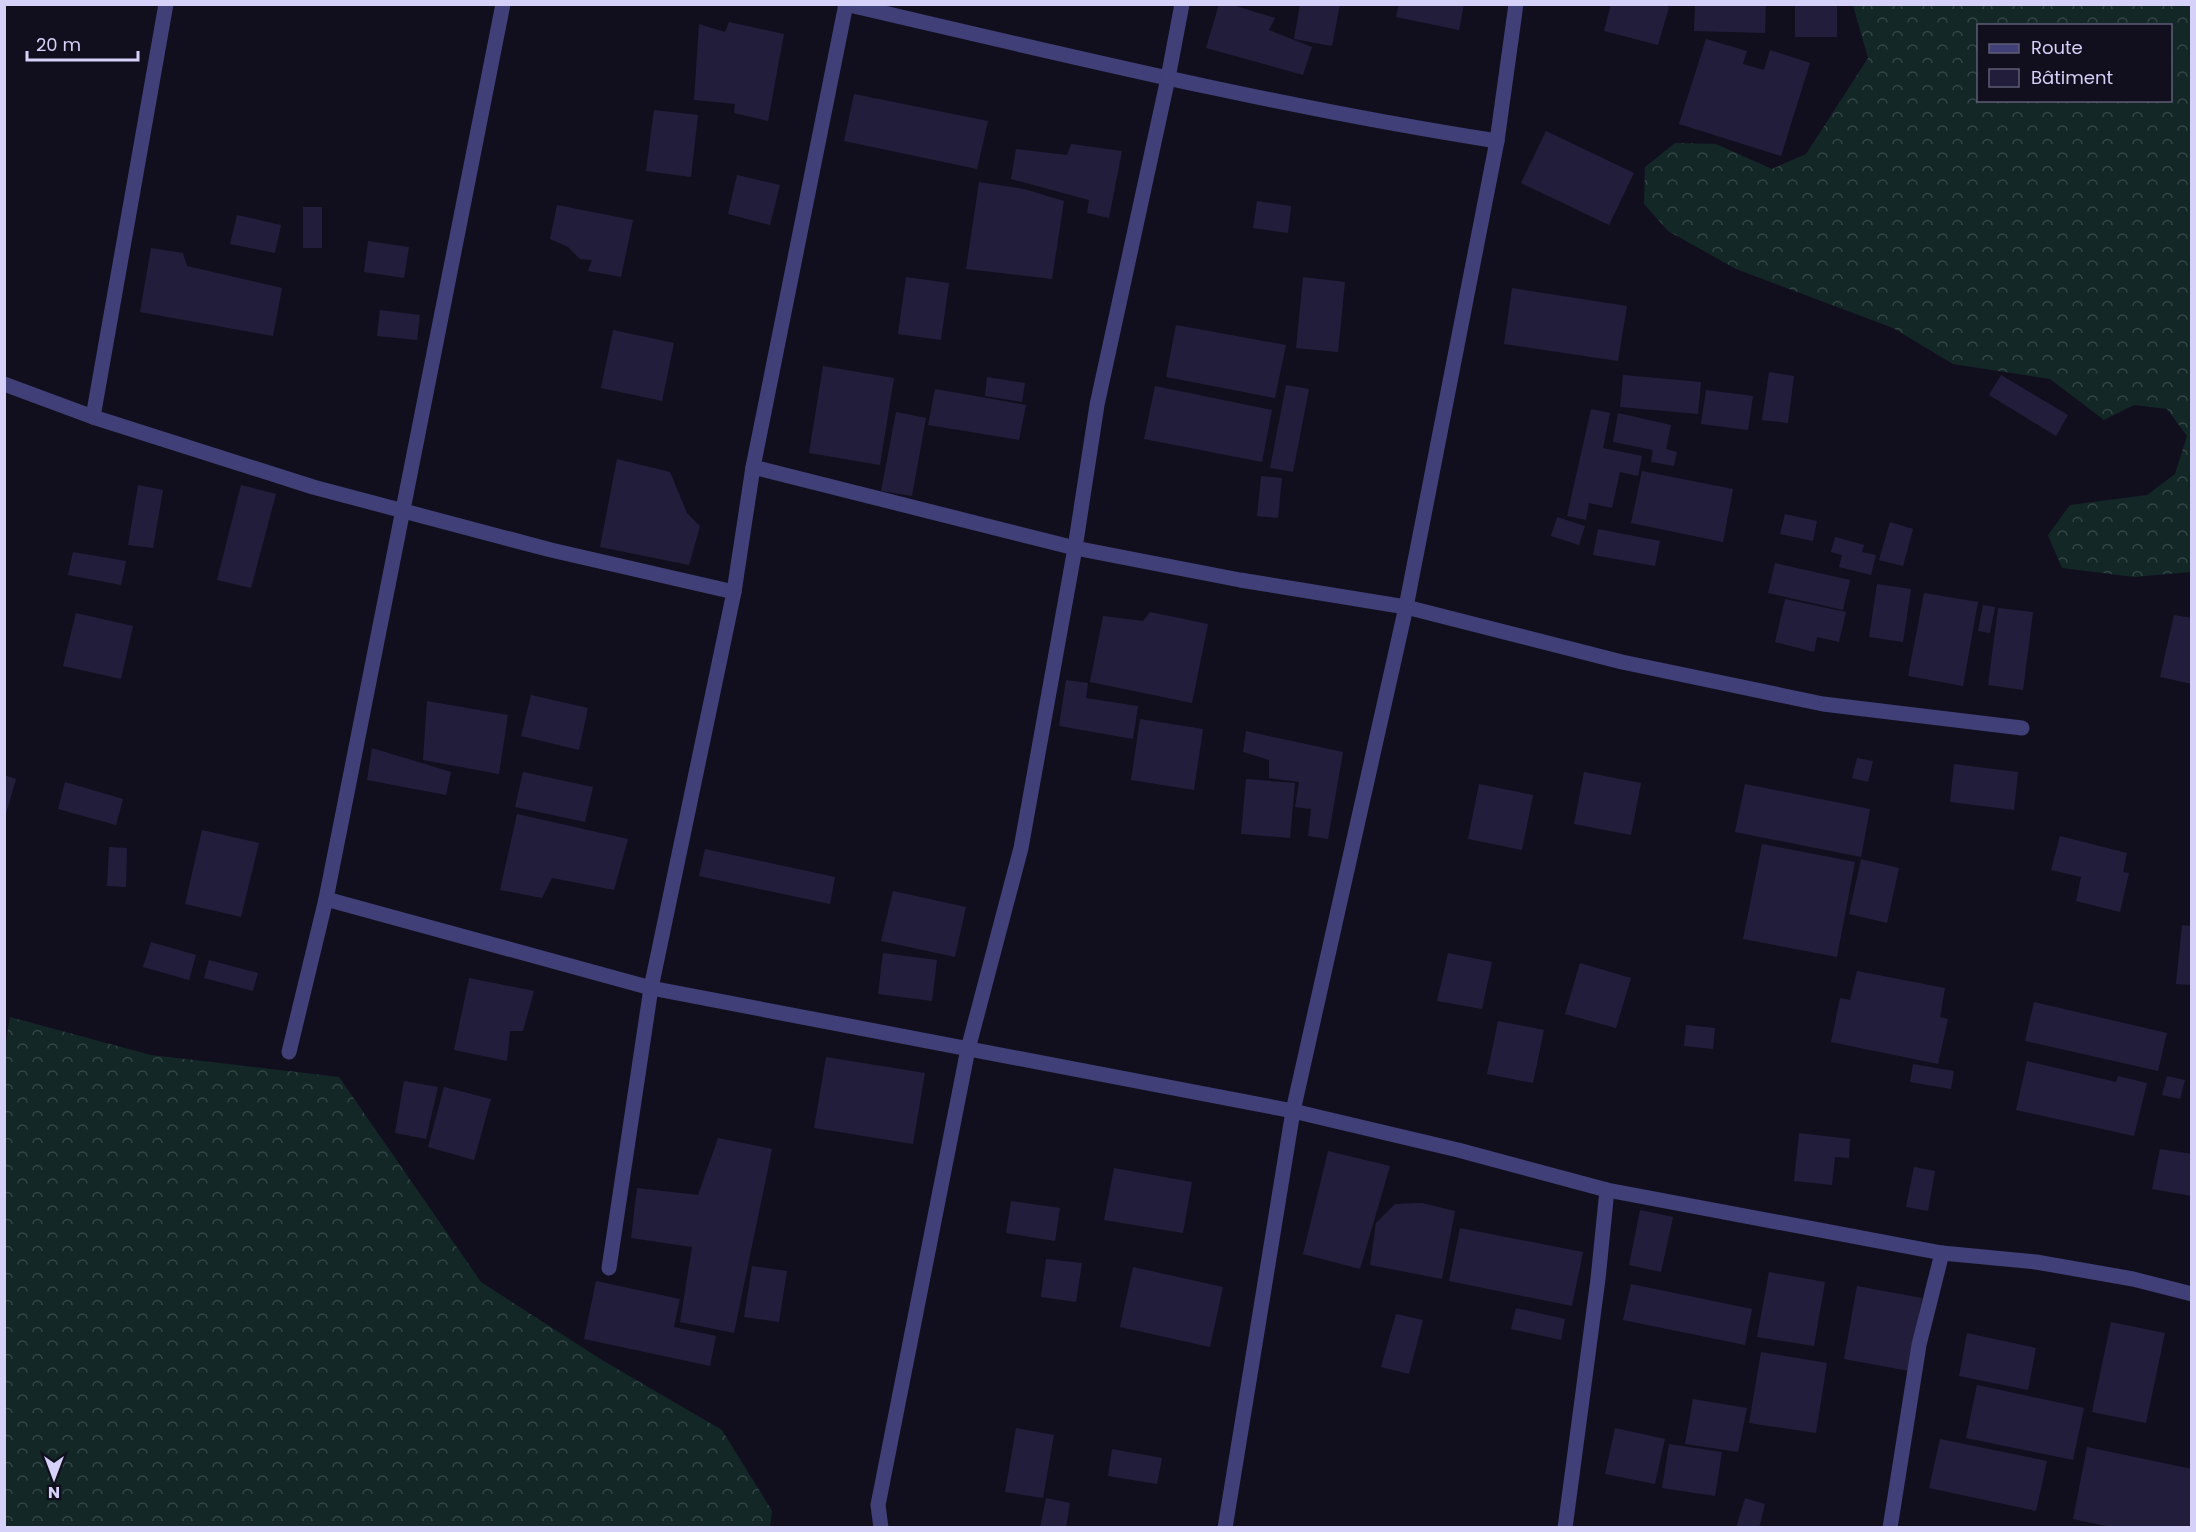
<svg xmlns="http://www.w3.org/2000/svg" width="2196" height="1532" font-family="Poppins,sans-serif">
	<style>
		.forest { fill: url(#forest-crowns); fill-rule: evenodd }
		.building { fill: #231d3c }
		.lines { fill: none; stroke-linecap: round; stroke-linejoin: round }
		.minor { stroke: #403f77; stroke-width: 15 }
	</style>
	<defs>
		<pattern id="forest-crowns" width="20" height="18" patternUnits="userSpaceOnUse" patternTransform="scale(1.5)"><rect width="20" height="18" fill="#132726"/><path d="M2 6a3 3 0 1 1 6 0M12 15a3 3 0 1 1 6 0" fill="none" stroke="#344546"/></pattern>
	</defs>
	<rect width="100%" height="100%" fill="#110f1e"/>
	<g class="forest">
		<path d="M 1853,5 L 2191,5 L 2191,572 L 2134,577 L 2062,568 L 2048,535 L 2070,505 L 2147,495 L 2175,474 L 2187,436 L 2167,409 L 2134,405 L 2104,420 L 2050,379 L 1953,364 L 1893,328 L 1736,269 L 1668,231 L 1644,204 L 1645,167 L 1675,143 L 1716,144 L 1772,169 L 1806,154 L 1868,58 ZM 1978,26 L 2170,26 L 2170,100 L 1978,100 Z"/>
		<polygon points="10,1017 151,1055 339,1077 481,1282 602,1360 722,1430 772,1511 770,1527 5,1527 4,1053"/>
	</g>
	<g class="building">
		<polygon points="1219,4 1229,4 1275,18 1269,30 1312,47 1303,75 1206,48"/>
		<polygon points="1300,4 1340,4 1332,46 1294,39"/>
		<polygon points="1399,4 1464,4 1459,30 1396,17"/>
		<polygon points="1611,4 1659,4 1669,7 1658,45 1604,31"/>
		<polygon points="1695,4 1766,4 1765,33 1694,31"/>
		<rect x="1795" y="5" width="42" height="32"/>
		<polygon points="729,22 784,34 768,121 734,113 735,104 694,100 699,24 725,32"/>
		<polygon points="1706,39 1747,51 1743,64 1764,70 1770,50 1810,63 1781,156 1679,124"/>
		<polygon points="854,94 988,121 977,169 844,141"/>
		<polygon points="654,110 698,115 691,177 646,171"/>
		<polygon points="1546,131 1634,173 1609,225 1521,183"/>
		<polygon points="1071,144 1122,151 1109,218 1087,213 1089,200 1011,179 1016,149 1067,155"/>
		<polygon points="737,175 780,185 770,225 728,214"/>
		<polygon points="979,182 1024,189 1064,201 1052,279 966,269"/>
		<polygon points="1257,201 1291,206 1288,233 1253,228"/>
		<polygon points="557,205 633,220 621,277 588,271 592,260 580,259 568,247 550,239"/>
		<rect x="303" y="207" width="19" height="41"/>
		<polygon points="237,215 281,225 275,253 230,244"/>
		<polygon points="368,241 409,247 404,278 364,272"/>
		<polygon points="151,248 183,253 187,266 282,288 273,336 140,312"/>
		<polygon points="906,277 949,283 941,340 898,334"/>
		<polygon points="1303,277 1345,282 1338,352 1296,348"/>
		<polygon points="1512,288 1627,306 1618,361 1504,344"/>
		<polygon points="380,310 420,315 417,340 377,336"/>
		<polygon points="1176,325 1286,345 1275,398 1166,377"/>
		<polygon points="613,330 674,343 662,401 601,388"/>
		<polygon points="823,366 894,378 880,465 809,453"/>
		<polygon points="1769,372 1794,376 1788,423 1762,420"/>
		<polygon points="1623,375 1701,382 1698,414 1620,407"/>
		<polygon points="2001,375 2068,415 2056,436 1989,395"/>
		<polygon points="987,377 1025,383 1022,402 985,396"/>
		<polygon points="1286,385 1309,389 1293,472 1270,468"/>
		<polygon points="1155,386 1272,410 1262,462 1144,439"/>
		<polygon points="935,389 1026,405 1019,440 928,425"/>
		<polygon points="1706,390 1753,396 1748,430 1701,424"/>
		<polygon points="1591,409 1610,413 1603,448 1642,456 1638,476 1620,472 1612,508 1589,503 1586,520 1567,516"/>
		<polygon points="896,412 926,418 912,496 881,491"/>
		<polygon points="1618,413 1671,425 1666,449 1677,452 1674,466 1651,462 1653,450 1613,442"/>
		<polygon points="617,459 670,472 687,513 700,526 689,565 600,547"/>
		<polygon points="1642,471 1733,489 1723,542 1631,523"/>
		<polygon points="1261,476 1282,478 1278,518 1257,516"/>
		<polygon points="138,485 163,490 153,548 128,545"/>
		<polygon points="241,485 276,494 251,588 217,580"/>
		<polygon points="1785,514 1817,521 1813,541 1780,534"/>
		<polygon points="1557,517 1585,526 1579,545 1551,536"/>
		<polygon points="1890,522 1913,529 1903,566 1879,560"/>
		<polygon points="1598,529 1660,541 1655,566 1593,555"/>
		<polygon points="1835,537 1864,545 1862,552 1876,555 1871,575 1839,567 1842,555 1831,552"/>
		<polygon points="73,552 126,561 121,585 68,575"/>
		<polygon points="1775,563 1850,580 1843,610 1768,593"/>
		<polygon points="1877,584 1911,589 1903,642 1869,637"/>
		<polygon points="1924,593 1978,602 1963,686 1908,676"/>
		<polygon points="1785,599 1846,612 1839,642 1817,637 1814,652 1775,642"/>
		<polygon points="1983,605 1995,607 1990,633 1978,631"/>
		<polygon points="1998,608 2033,612 2023,690 1988,685"/>
		<polygon points="1150,612 1208,624 1192,703 1090,682 1103,616 1143,621"/>
		<polygon points="76,613 133,626 121,679 63,666"/>
		<polygon points="2174,615 2192,618 2192,684 2160,677"/>
		<polygon points="1066,680 1088,683 1086,698 1138,706 1133,739 1059,726"/>
		<polygon points="531,695 588,708 579,750 521,736"/>
		<polygon points="427,701 508,715 499,774 423,760"/>
		<polygon points="1140,719 1203,729 1194,790 1131,780"/>
		<polygon points="1246,731 1343,752 1328,839 1308,836 1311,809 1295,807 1299,782 1269,778 1269,760 1243,752"/>
		<polygon points="372,748 451,772 446,795 367,780"/>
		<polygon points="1857,758 1873,761 1868,782 1852,778"/>
		<polygon points="1954,764 2018,772 2014,810 1950,802"/>
		<polygon points="523,772 593,787 585,822 515,807"/>
		<polygon points="1584,772 1641,783 1631,835 1574,824"/>
		<polygon points="4,775 16,779 5,817 4,817"/>
		<polygon points="1246,779 1295,783 1290,838 1241,834"/>
		<polygon points="65,782 123,799 116,825 58,809"/>
		<polygon points="1479,784 1533,795 1522,850 1468,839"/>
		<polygon points="1745,784 1870,809 1861,857 1735,832"/>
		<polygon points="517,814 628,839 614,890 552,878 542,898 500,890"/>
		<polygon points="202,830 259,843 241,917 185,904"/>
		<polygon points="2060,836 2127,853 2123,872 2129,873 2120,912 2076,901 2081,877 2051,870"/>
		<polygon points="1762,844 1855,862 1837,957 1743,939"/>
		<polygon points="109,847 127,848 126,887 107,886"/>
		<polygon points="705,849 835,877 830,904 699,876"/>
		<polygon points="1861,859 1899,868 1887,923 1849,914"/>
		<polygon points="893,891 966,907 955,957 881,941"/>
		<polygon points="2182,925 2192,926 2192,985 2176,984"/>
		<polygon points="151,942 196,955 189,980 143,967"/>
		<polygon points="883,953 937,960 932,1001 878,994"/>
		<polygon points="1448,953 1492,962 1482,1009 1437,1001"/>
		<polygon points="209,960 258,973 253,991 204,978"/>
		<polygon points="1580,963 1631,978 1616,1028 1565,1014"/>
		<polygon points="1857,971 1945,988 1940,1017 1948,1019 1938,1064 1831,1042 1840,998 1850,1000"/>
		<polygon points="469,978 534,991 523,1031 510,1031 507,1061 454,1050"/>
		<polygon points="2034,1002 2167,1033 2158,1071 2025,1041"/>
		<polygon points="1498,1021 1544,1030 1533,1083 1487,1074"/>
		<polygon points="1686,1025 1715,1028 1713,1049 1684,1046"/>
		<polygon points="826,1057 925,1073 913,1144 814,1128"/>
		<polygon points="2027,1061 2116,1082 2118,1076 2147,1083 2134,1136 2016,1110"/>
		<polygon points="1913,1064 1954,1071 1951,1089 1910,1082"/>
		<polygon points="2167,1076 2185,1080 2180,1099 2162,1095"/>
		<polygon points="404,1081 438,1087 426,1139 395,1133"/>
		<polygon points="444,1087 491,1099 474,1160 428,1147"/>
		<polygon points="1799,1133 1850,1139 1849,1158 1835,1157 1832,1185 1794,1181"/>
		<polygon points="718,1138 772,1149 734,1333 680,1322 692,1247 631,1238 637,1188 698,1195"/>
		<polygon points="2160,1149 2192,1154 2192,1196 2152,1189"/>
		<polygon points="1328,1151 1390,1166 1360,1269 1303,1254"/>
		<polygon points="1914,1167 1935,1171 1928,1211 1906,1207"/>
		<polygon points="1114,1168 1192,1182 1183,1233 1104,1220"/>
		<polygon points="1011,1201 1060,1208 1055,1241 1006,1233"/>
		<polygon points="1422,1203 1455,1211 1442,1279 1370,1265 1376,1223 1395,1204"/>
		<polygon points="1640,1210 1673,1217 1661,1272 1629,1265"/>
		<polygon points="1460,1228 1583,1252 1572,1306 1449,1281"/>
		<polygon points="1046,1259 1082,1263 1076,1302 1041,1297"/>
		<polygon points="752,1266 787,1271 779,1322 744,1317"/>
		<polygon points="1133,1267 1223,1287 1210,1347 1120,1327"/>
		<polygon points="1769,1272 1825,1282 1814,1346 1757,1337"/>
		<polygon points="596,1281 680,1299 674,1327 716,1336 710,1366 584,1339"/>
		<polygon points="1631,1284 1752,1309 1745,1345 1623,1320"/>
		<polygon points="1857,1286 1922,1298 1909,1371 1844,1359"/>
		<polygon points="1516,1308 1565,1319 1561,1340 1511,1329"/>
		<polygon points="1396,1314 1423,1320 1409,1374 1381,1367"/>
		<polygon points="2111,1322 2165,1333 2146,1423 2092,1412"/>
		<polygon points="1967,1333 2036,1348 2028,1390 1959,1376"/>
		<polygon points="1761,1352 1827,1363 1816,1433 1749,1423"/>
		<polygon points="1977,1385 2084,1408 2073,1460 1966,1438"/>
		<polygon points="1693,1399 1747,1408 1738,1452 1685,1444"/>
		<polygon points="1016,1428 1054,1435 1043,1498 1005,1492"/>
		<polygon points="1615,1428 1665,1439 1655,1484 1605,1474"/>
		<polygon points="1940,1439 2047,1461 2036,1511 1929,1488"/>
		<polygon points="1669,1444 1722,1452 1715,1496 1662,1488"/>
		<polygon points="2087,1447 2192,1469 2192,1528 2116,1528 2073,1519"/>
		<polygon points="1112,1449 1162,1458 1157,1484 1108,1476"/>
		<polygon points="1046,1498 1070,1503 1066,1528 1040,1528"/>
		<polygon points="1745,1498 1765,1504 1759,1528 1736,1528"/>
	</g>
	<g class="lines">
		<g class="minor">
			<path d="M 845,4 C 1061,54 1278,107 1497,141"/>
			<polyline points="4,384 93,417 313,487 551,550 734,592"/>
			<polyline points="93,417 166,4"/>
			<polyline points="753,467 1075,548 1240,580 1406,607 1622,662 1823,704 2022,728"/>
			<polyline points="326,899 651,988 1293,1111 1458,1150 1607,1190 1942,1253 2036,1262 2133,1279 2192,1294"/>
			<polyline points="289,1052 326,899 503,4"/>
			<polyline points="609,1268 651,988 734,592 753,467 846,4"/>
			<polyline points="881,1528 878,1505 968,1049 1021,848 1075,548 1097,405 1168,78 1182,4"/>
			<polyline points="1225,1528 1293,1111 1406,607 1497,141 1516,4"/>
			<polyline points="1565,1528 1598,1279 1607,1190"/>
			<polyline points="1890,1528 1919,1345 1942,1253"/>
		</g>
	</g>
	<rect width="2196" height="1532" fill="none" stroke="#d5d1f9" stroke-width="12"/>
	<rect x="1977" y="24" width="195" height="78" fill="#110f1e" stroke="#5f5d76" stroke-width="1.5"/>
	<rect x="1989" y="44" width="30" height="9" fill="#403f77" stroke="#5f5d76" stroke-width="1.5"/>
	<text x="2031" y="54" font-size="18" fill="#d5d1f9">Route</text>
	<rect x="1989" y="69" width="30" height="18" fill="#231d3c" stroke="#5f5d76" stroke-width="1.5"/>
	<text x="2031" y="84" font-size="18" fill="#d5d1f9">Bâtiment</text>
	<g transform="translate(54 1478) rotate(180)" stroke="#110f1e" stroke-width="4.5" paint-order="stroke">
	<path d="M0-4.5L10 22L0 15L-10 22Z" fill="#d5d1f9"/>
	<text y="-9" font-size="16" font-weight="bold" text-anchor="middle" fill="#d5d1f9">N</text>
	</g>
	<path d="M27 51v9h111v-9" fill="none" stroke="#d5d1f9" stroke-width="3"/>
	<text x="36" y="51" font-size="18" fill="#d5d1f9" stroke="#110f1e" stroke-width="4.5" paint-order="stroke">20 m</text>
</svg>
